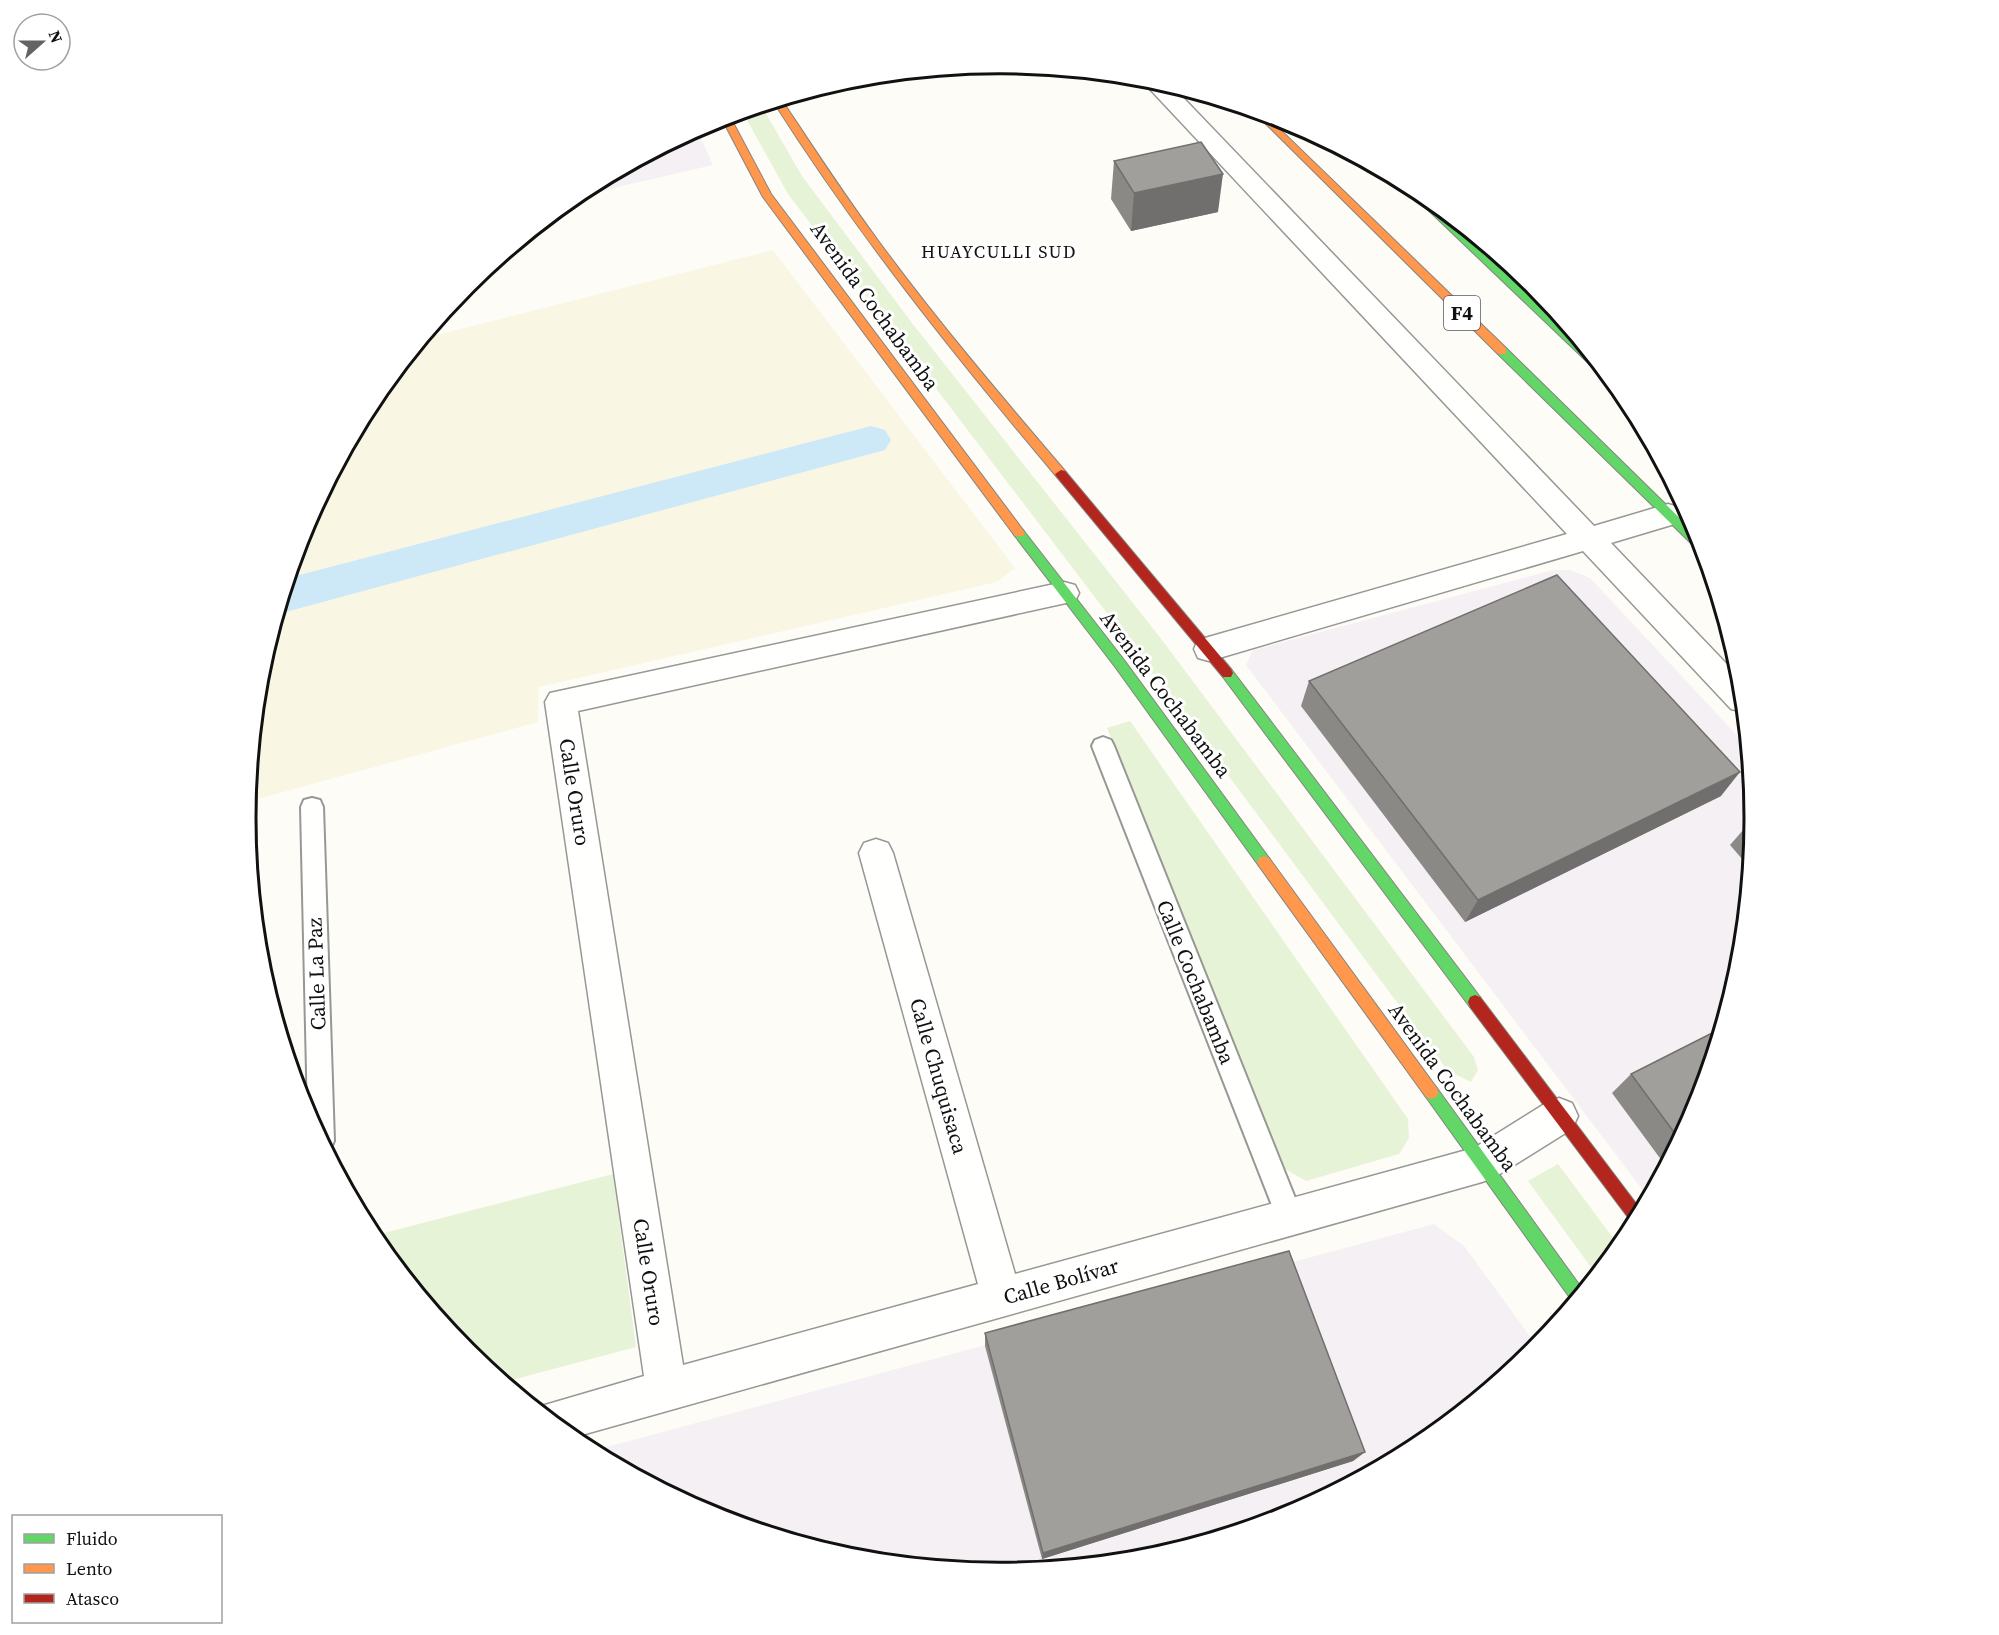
<svg xmlns="http://www.w3.org/2000/svg" width="1999" height="1635" font-family="'Source Serif 4',serif">
	<style>
		.industrial { fill: #f5f0f3 }
		.farmland { fill: #f9f7e4 }
		.green { fill: #e7f3d7 }
		.lines { fill: none; stroke-linecap: round; stroke-linejoin: round }
		.canal { fill: #cde8f7; fill-rule: evenodd }
		.lane-casing { stroke: #979795; stroke-width: 4 }
		.street-casing { stroke: #979795; stroke-width: 3 }
		.fast-casing { stroke: #858482; stroke-width: 2 }
		.slow-casing { stroke: #858482; stroke-width: 2 }
		.jam-casing { stroke: #858482; stroke-width: 2 }
		.lane { fill: #fffffe; fill-rule: evenodd }
		.street { fill: #fffffe; fill-rule: evenodd }
		.fast { fill: #63d668; fill-rule: evenodd }
		.slow { fill: #ff974d; fill-rule: evenodd }
		.jam { fill: #b3261e; fill-rule: evenodd }
		.wall { fill: #8a8986 }
		.shaded-wall { fill: #716f6d }
		.building { fill: #a19f9c; stroke: #716f6d; stroke-width: 1.5 }
		.labels { text-anchor: middle; dominant-baseline: central; stroke-width: 6; stroke-linejoin: round; paint-order: stroke }
		.far-neighbourhood-label { font-size: 18px; letter-spacing: 1.5px; fill: #111; stroke: #fff }
		.shield { fill: #fff; stroke: #585858; stroke-width: 1.5 }
		.shield-label { font-size: 20px; font-weight: bold; fill: #111 }
		.street-label { font-size: 21px; fill: #111; stroke: #fff }
		.rim { fill: none; stroke: #111; stroke-width: 3 }
	</style>
	<rect width="100%" height="100%" fill="#fdfcf7"/>
	<g class="industrial">
		<polygon points="696,128 713,165 570,198 581,190"/>
		<polygon points="1553,570 1570,570 1590,578 1747,746 1754,818 1739,965 1696,1107 1648,1197 1246,665 1253,650"/>
		<polygon points="1434,1224 1464,1246 1537,1346 1533,1351 1418,1445 1288,1515 1146,1558 999,1572 852,1557 710,1514 592,1451"/>
	</g>
	<polygon class="farmland" points="773,250 1015,568 997,582 539,687 538,722 247,802 260,670 303,528 372,398 421,339"/>
	<g class="green">
		<polygon points="761,105 802,176 912,323 1159,636 1474,1057 1478,1070 1471,1082 1448,1071 1132,646 788,194 742,111"/>
		<polygon points="1130,721 1408,1119 1409,1138 1399,1154 1306,1181 1283,1168 1107,728"/>
		<polygon points="1558,1164 1619,1246 1596,1274 1528,1181"/>
		<polygon points="613,1174 636,1347 504,1382 466,1351 372,1236"/>
	</g>
	<g class="lines">
		<polygon class="canal" points="871,426 885,430 891,440 885,450 282,613 277,611 288,578"/>
		<g class="lane-casing">
			<g id="lane">
				<polygon points="1103,737 1111,740 1114,746 1303,1218 1299,1227 1290,1231 1281,1227 1277,1218 1092,746 1095,740"/>
				<polygon points="312,798 320,800 323,807 334,1141 330,1150 326,1151 308,1116 301,807 304,800"/>
			</g>
		</g>
		<g class="street-casing">
			<g id="street">
				<polygon points="1145,77 1171,85 1594,526 1668,504 1678,507 1682,515 1678,523 1611,543 1740,678 1744,712 1731,709 1583,551 1209,661 1198,658 1194,649 1198,640 1567,534 1146,85 1143,80"/>
				<polygon points="1064,582 1075,585 1079,593 1075,601 578,711 683,1365 978,1284 859,853 864,843 876,839 888,843 893,853 1015,1274 1474,1148 1546,1103 1559,1098 1572,1103 1578,1116 1572,1129 1495,1177 1482,1182 571,1438 537,1410 538,1407 644,1376 545,702 550,693"/>
			</g>
		</g>
		<g class="fast-casing">
			<g id="fast">
				<polygon points="1400,180 1418,190 1583,345 1607,374 1600,374 1401,184"/>
				<polygon points="1502,347 1506,348 1699,537 1704,552 1699,551 1498,354 1498,348"/>
				<polygon points="1019,529 1023,530 1124,660 1269,858 1271,862 1269,866 1264,868 1259,866 1116,668 1015,536 1013,533 1015,530"/>
				<polygon points="1227,668 1231,669 1480,997 1482,1002 1480,1007 1475,1009 1470,1007 1223,677 1221,673"/>
				<polygon points="1431,1085 1436,1087 1583,1290 1573,1302 1426,1097 1423,1092 1426,1087"/>
			</g>
		</g>
		<g class="slow-casing">
			<g id="slow">
				<path d="M 781,99 C 813,147 844,195 879,242 C 937,321 1001,396 1065,471 L 1067,474 L 1065,477 L 1057,477 C 955,356 858,235 773,101 Z"/>
				<polygon points="1251,109 1263,113 1506,348 1506,354 1498,354"/>
				<polygon points="729,115 771,194 1023,530 1025,533 1023,536 1015,536 763,197 721,117"/>
				<polygon points="1264,856 1269,858 1436,1087 1439,1092 1436,1097 1431,1099 1426,1097 1259,866 1257,862 1259,858"/>
			</g>
		</g>
		<g class="jam-casing">
			<g id="jam">
				<polygon points="1061,470 1065,471 1231,669 1233,673 1231,677 1223,677 1057,477 1055,474"/>
				<polygon points="1475,995 1480,997 1641,1210 1633,1224 1470,1007 1468,1002 1470,997"/>
			</g>
		</g>
		<use href="#lane" class="lane"/>
		<use href="#street" class="street"/>
		<use href="#fast" class="fast"/>
		<use href="#slow" class="slow"/>
		<use href="#jam" class="jam"/>
	</g>
	<g class="wall">
		<polygon points="1114,161 1218,212 1131,231 1111,199"/>
		<polygon points="1309,681 1721,796 1465,922 1301,706"/>
		<polygon points="1753,825 1749,867 1730,845 1744,829"/>
		<polygon points="1631,1074 1696,1107 1665,1165 1612,1093"/>
		<polygon points="985,1333 1365,1452 1353,1461 1042,1559 985,1346"/>
	</g>
	<g class="shaded-wall">
		<polygon points="1223,174 1218,212 1131,231 1134,193"/>
		<polygon points="1740,772 1721,796 1465,922 1478,900"/>
		<polygon points="1365,1452 1353,1461 1042,1559 1043,1553"/>
	</g>
	<g class="building">
		<polygon points="1201,142 1223,174 1134,193 1114,161"/>
		<polygon points="1557,575 1740,772 1478,900 1309,681"/>
		<polygon points="1753,825 1752,838 1744,829"/>
		<polygon points="1720,1029 1696,1107 1679,1139 1631,1074"/>
		<polygon points="1289,1251 1365,1452 1043,1553 985,1333"/>
	</g>
	<g class="labels">
		<g class="far-neighbourhood-label">
			<text x="999" y="251">HUAYCULLI SUD</text>
		</g>
		<rect class="shield" x="1444" y="296" width="36" height="34" rx="4.5"/>
		<g class="shield-label">
			<text x="1462" y="313">F4</text>
		</g>
		<g class="street-label">
			<text transform="translate(875 306) rotate(54)">Avenida Cochabamba</text>
			<text transform="translate(1166 694) rotate(53)">Avenida Cochabamba</text>
			<text transform="translate(575 792) rotate(81)">Calle Oruro</text>
			<text transform="translate(316 974) rotate(-92)">Calle La Paz</text>
			<text transform="translate(1196 982) rotate(68)">Calle Cochabamba</text>
			<text transform="translate(939 1076) rotate(74)">Calle Chuquisaca</text>
			<text transform="translate(1453 1087) rotate(54)">Avenida Cochabamba</text>
			<text transform="translate(649 1272) rotate(81)">Calle Oruro</text>
			<text transform="translate(1061 1281) rotate(-16)">Calle Bolívar</text>
		</g>
	</g>
	<path d="M0 0H1999V1635H0ZM256 818a744 744 0 1 1 1488 0a744 744 0 1 1-1488 0Z" fill="#fff" fill-rule="evenodd"/>
	<path class="rim" d="M256 818a744 744 0 1 1 1488 0a744 744 0 1 1-1488 0Z"/>
	<rect x="12" y="1515" width="210" height="108" fill="#ffffff" stroke="#a0a0a0" stroke-width="1.5"/>
	<rect x="24" y="1534" width="30" height="9" fill="#63d668" stroke="#a0a0a0" stroke-width="1.5"/>
	<text x="66" y="1545" font-size="18" fill="#111111">Fluido</text>
	<rect x="24" y="1564" width="30" height="9" fill="#ff974d" stroke="#a0a0a0" stroke-width="1.5"/>
	<text x="66" y="1575" font-size="18" fill="#111111">Lento</text>
	<rect x="24" y="1594" width="30" height="9" fill="#b3261e" stroke="#a0a0a0" stroke-width="1.5"/>
	<text x="66" y="1605" font-size="18" fill="#111111">Atasco</text>
	<g transform="translate(42 42) rotate(69)"><circle r="28" fill="#ffffff" stroke="#a0a0a0" stroke-width="1.5"/>
	<path d="M0-4.5L10 22L0 15L-10 22Z" fill="#646362"/>
	<text y="-9" font-size="16" font-weight="bold" text-anchor="middle" fill="#111111">N</text>
	</g>
</svg>
